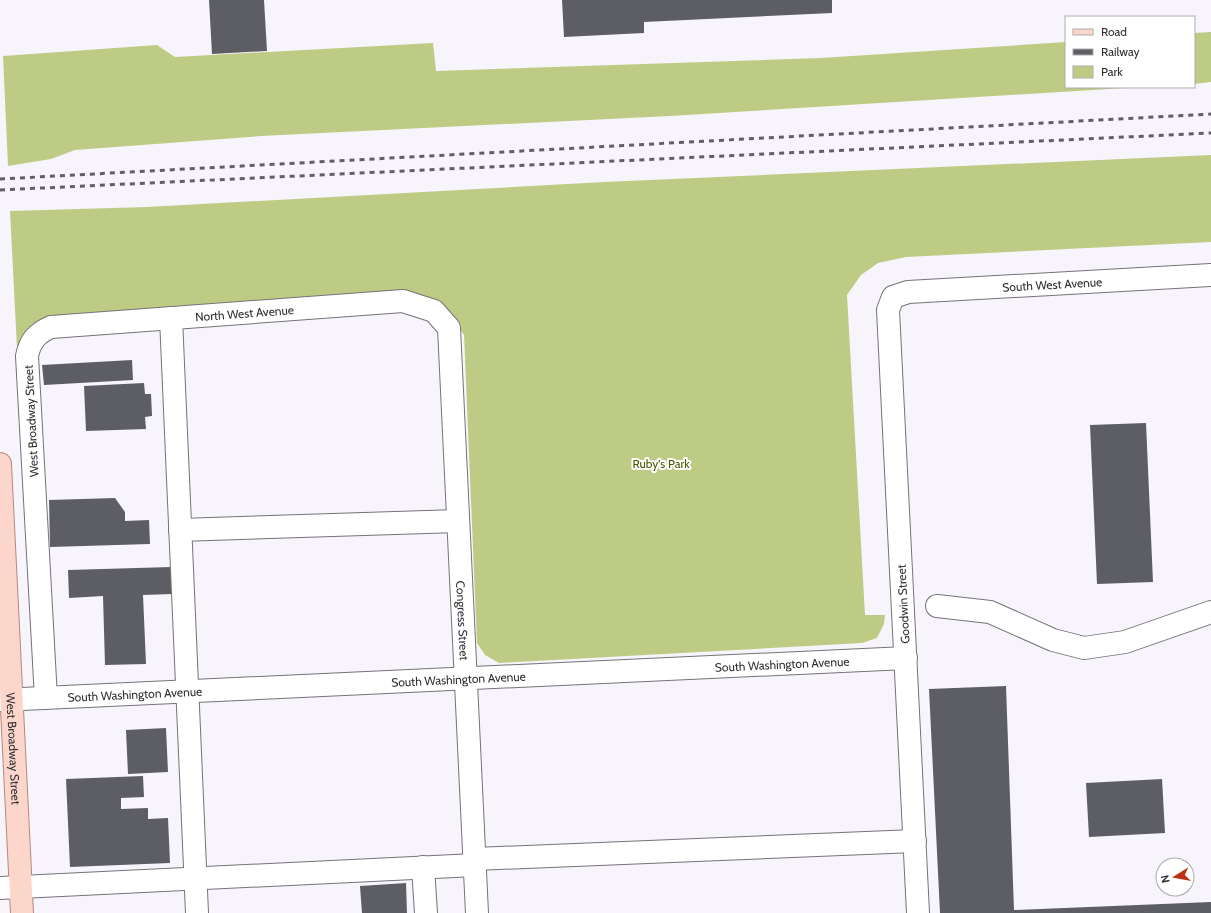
<svg xmlns="http://www.w3.org/2000/svg" width="1211" height="913" font-family="Cabin,sans-serif">
	<style>
		.green { fill: #becb84 }
		.building { fill: #5d5d64 }
		.lines { fill: none; stroke-linecap: round; stroke-linejoin: round }
		.minor-casing { stroke: #757278; stroke-width: 24 }
		.major-casing { stroke: #b3897f; stroke-width: 24 }
		.minor { stroke: #fff; stroke-width: 22 }
		.major { stroke: #fcd5cb; stroke-width: 22 }
		.rail { stroke: #615f64; stroke-width: 3; stroke-dasharray: 5 5; stroke-linecap: butt }
		.labels { text-anchor: middle; dominant-baseline: central; stroke-width: 4; stroke-linejoin: round; paint-order: stroke }
		.street-label { font-size: 12px; fill: #302f32; stroke: #fff }
		.park-label { font-size: 12px; fill: #505a00; stroke: #fff }
	</style>
	<rect width="100%" height="100%" fill="#f8f4fc"/>
	<g class="green">
		<polygon points="1211,32 1211,82 1194,84 1194,33"/>
		<polygon points="1066,42 1066,87 1141,87 670,116 261,136 75,150 51,159 8,166 3,56 157,45 175,57 433,43 436,71 821,58"/>
		<polygon points="1211,155 1211,242 906,257 878,263 861,275 847,295 865,615 885,615 884,624 877,638 862,643 499,663 485,655 477,643 464,335 444,307 390,294 49,316 32,324 17,348 10,211 147,207 604,182"/>
	</g>
	<g class="building">
		<polygon points="209,0 264,0 267,51 212,54"/>
		<polygon points="562,0 832,0 832,13 644,22 644,33 564,37"/>
		<polygon points="132,360 133,380 44,385 42,365"/>
		<polygon points="144,383 145,394 151,394 152,416 145,417 146,429 86,431 84,386"/>
		<polygon points="1146,423 1153,582 1097,584 1090,425"/>
		<polygon points="115,498 125,512 125,521 149,520 150,544 50,547 49,500"/>
		<polygon points="171,567 172,594 143,595 146,664 105,665 103,596 69,598 68,570"/>
		<polygon points="1006,686 1014,910 1211,902 1211,913 940,913 929,689"/>
		<polygon points="166,728 168,772 128,774 126,730"/>
		<polygon points="143,776 144,797 121,798 121,809 148,808 148,819 168,818 170,863 70,867 66,779"/>
		<polygon points="1162,779 1165,833 1089,837 1086,783"/>
		<polygon points="406,883 407,913 362,913 360,886"/>
	</g>
	<g class="lines">
		<g class="minor-casing">
			<g id="minor">
				<polyline points="171,318 197,913"/>
				<polyline points="180,530 458,521"/>
				<polyline points="937,606 990,612 1053,640 1084,648 1125,642 1211,612"/>
				<path id="s1" d="M 46,698 L 27,356 C 30,341 37,333 51,327 L 403,301 L 434,311 L 449,328 L 477,913"/>
				<path id="s2" d="M 0,700 L 906,658"/>
				<polyline points="475,859 915,841"/>
				<polyline points="423,867 426,913"/>
				<polyline points="0,888 475,865"/>
				<path id="s3" d="M 918,913 L 888,310 L 893,297 L 908,292 L 1211,275"/>
			</g>
		</g>
		<g class="major-casing">
			<g id="major">
				<path id="s4" d="M 0,464 L 22,913"/>
			</g>
		</g>
		<use href="#minor" class="minor"/>
		<use href="#major" class="major"/>
		<g class="rail">
			<polyline points="0,179 1211,114"/>
			<polyline points="0,190 1211,133"/>
		</g>
	</g>
	<g class="labels">
		<g class="street-label">
			<text stroke="none"><textPath href="#s3" startOffset="778">South West Avenue</textPath></text>
			<text stroke="none"><textPath href="#s1" startOffset="576">North West Avenue</textPath></text>
			<text transform="translate(31 421) rotate(-93)">West Broadway Street</text>
			<text transform="translate(903 604) rotate(-93)">Goodwin Street</text>
			<text stroke="none"><textPath href="#s1" startOffset="1083">Congress Street</textPath></text>
			<text stroke="none"><textPath href="#s2" startOffset="783">South Washington Avenue</textPath></text>
			<text stroke="none"><textPath href="#s2" startOffset="459">South Washington Avenue</textPath></text>
			<text stroke="none"><textPath href="#s2" startOffset="135">South Washington Avenue</textPath></text>
			<text stroke="none"><textPath href="#s4" startOffset="285">West Broadway Street</textPath></text>
		</g>
		<g class="park-label">
			<text x="661" y="463">Ruby's Park</text>
		</g>
	</g>
	<rect x="1065" y="16" width="130" height="72" fill="#ffffff" stroke="#acacad"/>
	<rect x="1073" y="29" width="20" height="6" fill="#fcd5cb" stroke="#acacad"/>
	<text x="1101" y="36" font-size="12" fill="#302f32">Road</text>
	<rect x="1073" y="49" width="20" height="6" fill="#615f64" stroke="#acacad"/>
	<text x="1101" y="56" font-size="12" fill="#302f32">Railway</text>
	<rect x="1073" y="66" width="20" height="12" fill="#becb84" stroke="#acacad"/>
	<text x="1101" y="76" font-size="12" fill="#302f32">Park</text>
	<g transform="translate(1175 877) rotate(259)"><circle r="19" fill="#ffffff" stroke="#acacad"/>
	<path d="M0-3L7 15L0 10L-7 15Z" fill="#bc3118"/>
	<text y="-6" font-size="11" font-weight="bold" text-anchor="middle" fill="#302f32">N</text>
	</g>
</svg>
